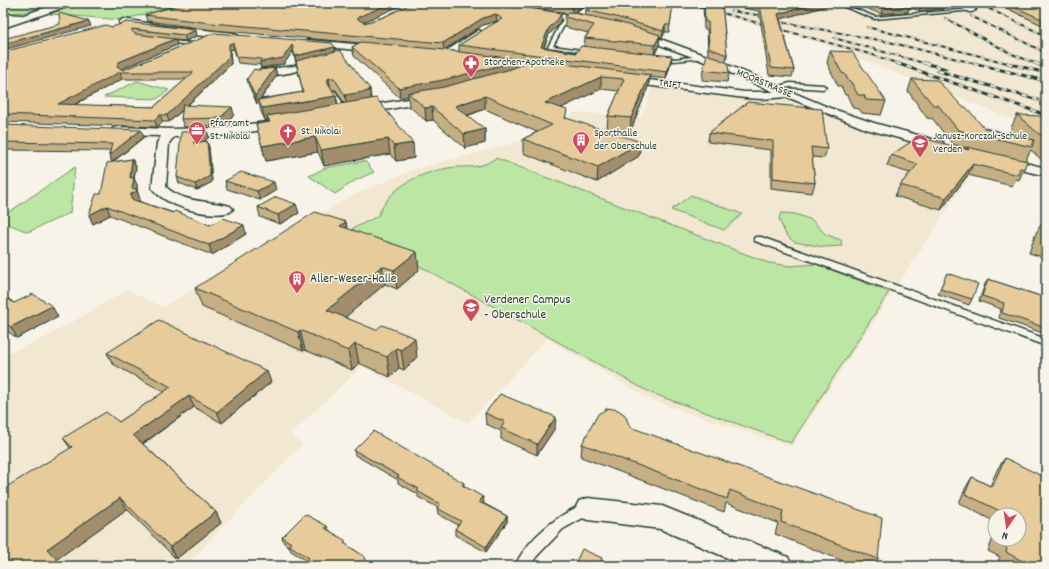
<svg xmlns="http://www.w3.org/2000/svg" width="1049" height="569" font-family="Dekko,sans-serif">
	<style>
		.built { fill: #f2e7d1 }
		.green { fill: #bce6a3; stroke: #6e926c }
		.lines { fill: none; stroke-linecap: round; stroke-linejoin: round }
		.service-casing { stroke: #1f3d34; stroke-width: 3 }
		.minor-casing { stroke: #1f3d34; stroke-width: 3 }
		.tertiary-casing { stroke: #1f3d34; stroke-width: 3 }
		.service { fill: #f7f3e8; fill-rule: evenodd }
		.minor { fill: #f7f3e8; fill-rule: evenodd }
		.tertiary { fill: #f7f3e8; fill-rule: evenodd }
		.rail-far1-casing { stroke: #1f3d34; stroke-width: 2 }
		.rail-casing { stroke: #1f3d34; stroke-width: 3 }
		.rail-far1 { stroke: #f7f3e8; stroke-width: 1.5; stroke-dasharray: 4.5; stroke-linecap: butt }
		.rail { stroke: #f7f3e8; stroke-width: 2; stroke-dasharray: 5.5; stroke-linecap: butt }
		.wall { fill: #c7af85; stroke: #1f3d34; fill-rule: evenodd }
		.shaded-wall { fill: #a28e6c; stroke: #1f3d34 }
		.building { fill: #e7cb9b; stroke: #1f3d34; fill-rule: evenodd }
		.labels { text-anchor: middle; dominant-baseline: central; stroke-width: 3; stroke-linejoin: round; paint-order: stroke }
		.far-poi-label { font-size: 11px; fill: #1f3d34; stroke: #f7f3e8; text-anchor: start }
		.far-street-label { font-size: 11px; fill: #1f3d34; stroke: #f7f3e8 }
		.poi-label { font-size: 13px; fill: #1f3d34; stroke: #f7f3e8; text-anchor: start }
	</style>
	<rect width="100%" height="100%" fill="#f7f3e8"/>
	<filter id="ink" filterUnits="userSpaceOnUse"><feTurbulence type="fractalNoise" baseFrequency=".025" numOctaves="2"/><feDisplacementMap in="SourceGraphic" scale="8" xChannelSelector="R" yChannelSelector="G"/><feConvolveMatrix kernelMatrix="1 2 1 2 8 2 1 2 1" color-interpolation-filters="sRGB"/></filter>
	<g filter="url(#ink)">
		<g class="built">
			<polygon points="678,3 1046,3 1046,133 818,42"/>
			<polygon points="653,85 763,99 791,100 847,123 904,142 979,161 791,447 651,400 547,339 468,423 362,366 290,434 302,444 185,566 3,566 3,355 44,338 127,290 163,307 304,225 349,197 415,169 557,132 574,112 641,118"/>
		</g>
		<g class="green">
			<polygon points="3,3 54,3 25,12 3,13"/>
			<polygon points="84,3 185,3 123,20 50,14"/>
			<polygon points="137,81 169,90 157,99 104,97"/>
			<path d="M 496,158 L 769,263 L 790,266 L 816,264 L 889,292 L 791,443 L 651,393 L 352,229 L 378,216 C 390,186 418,174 448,168 C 459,166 471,168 482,165 C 486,164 491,161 496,158 Z"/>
			<polygon points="365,161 374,172 356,180 335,194 309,176 325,168"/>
			<polygon points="75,167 70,213 28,232 3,222 3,216"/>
			<polygon points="691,195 742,214 724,230 671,210"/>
			<polygon points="781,213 795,214 812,220 825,234 841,240 842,246 825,247 794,242 786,235 779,219"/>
		</g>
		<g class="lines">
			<g class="service-casing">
				<g id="service">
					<polygon points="835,3 841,3 875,17 972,9 974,10 875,19"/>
					<polygon points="568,16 570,17 567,20 553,46 589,51 591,51 591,53 548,47 563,19"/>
					<polygon points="163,40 191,43 193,44 191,45 165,42"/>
					<polygon points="701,56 703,57 703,58 674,61 657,58 659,57 674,59"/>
					<polygon points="790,83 823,85 826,87 823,89 790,87 775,90 772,88"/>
					<polygon points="331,91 335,91 349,113 348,114 344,114 330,92"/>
					<polygon points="755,237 761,237 1046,339 1046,346 755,241 754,239"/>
					<path d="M 587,503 L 592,505 L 594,509 L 592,513 L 563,529 L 537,556 L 530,566 L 515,566 C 527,539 559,513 587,503 Z"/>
				</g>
			</g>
			<g class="minor-casing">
				<g id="minor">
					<polygon points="592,3 600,3 594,10 580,18 593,20 594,22 590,25 536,14 532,12 536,10 571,16"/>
					<polygon points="953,3 963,3 976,10 972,12 969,12"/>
					<polygon points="3,14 22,15 26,18 22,21 3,20"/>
					<polygon points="123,19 165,26 234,33 239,36 234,39 165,32 120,24 119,22"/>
					<polygon points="479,30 483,33 482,35 449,57 443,57 441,55 443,53"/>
					<polygon points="636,30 704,55 830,108 874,123 943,142 944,145 943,148 938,149 866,129 787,97 762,99 745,98 621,82 620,80 621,78 625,77 745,92 774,92 698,59 633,35 632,33"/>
					<polygon points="309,40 377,46 382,49 377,52 306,45 304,43 306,41"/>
					<path d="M 321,59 L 325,60 L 326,62 L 325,64 C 313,67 262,82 255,73 L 260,70 L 294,66 Z"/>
					<polygon points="433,95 437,96 439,98 437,100 359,115 355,113 353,111 355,109 359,107"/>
					<path d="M 281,120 L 285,121 L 287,124 L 285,127 L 220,136 L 174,137 L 169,143 L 166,187 C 185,204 208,200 230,206 L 233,209 L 230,212 C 209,218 165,207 152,188 L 157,143 L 161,136 L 117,135 L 113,134 L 111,131 L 113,128 L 117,127 L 170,129 L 220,128 Z"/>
					<polygon points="1002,157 1046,168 1046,176 997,164 995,161 997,158"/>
					<polygon points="588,498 662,506 788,557 792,566 746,566 660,529 588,520 579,517 575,509 579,501"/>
				</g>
			</g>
			<g class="tertiary-casing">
				<polygon id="tertiary" points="59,3 73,3 71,5 3,28 3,22"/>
			</g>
			<use href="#service" class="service"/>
			<use href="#minor" class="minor"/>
			<use href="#tertiary" class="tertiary"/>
			<g class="rail-far1-casing">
				<g id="rail-far1">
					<polyline points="686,3 873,55 899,64"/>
					<polyline points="977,3 1046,36"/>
					<polyline points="731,11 770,17"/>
					<polyline points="971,16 1046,53"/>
					<polyline points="945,18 1012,54 1037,64"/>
					<polyline points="771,20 889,42 977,64"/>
					<polyline points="867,27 1011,64"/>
					<polyline points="834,38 927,64"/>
				</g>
			</g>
			<g class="rail-casing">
				<g id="rail">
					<polyline points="896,63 1046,115"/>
					<polyline points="924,63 946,69"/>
					<polyline points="973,63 1046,81"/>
					<polyline points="1007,63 1046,73"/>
					<polyline points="1035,63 1045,67"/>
					<polyline points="938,71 1038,100"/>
				</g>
			</g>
			<use href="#rail-far1" class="rail-far1"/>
			<use href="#rail" class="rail"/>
		</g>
		<g class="wall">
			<path d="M 412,3 L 561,19 L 558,26 L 549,34 L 544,48 L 576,53 L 584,46 L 585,38 L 588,33 L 565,27 L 565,17 L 568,13 L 506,3 L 589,3 L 573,12 L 585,15 L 586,10 L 673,3 L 669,32 L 665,32 L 662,38 L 660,37 L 659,45 L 655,54 L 671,63 L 666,79 L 650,77 L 648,87 L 630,132 L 607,129 L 608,116 L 619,91 L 601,89 L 561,108 L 566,118 L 639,156 L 597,182 L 523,153 L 523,139 L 537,132 L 485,109 L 467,116 L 485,129 L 485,143 L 465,148 L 433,120 L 426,121 L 409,106 L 408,96 L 400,98 L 354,56 L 352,47 L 360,43 L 213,30 L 147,21 L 145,15 L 363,22 L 364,23 L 384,17 ZM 497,21 L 498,21 L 459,45 L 459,52 L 444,50 L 483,25 ZM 515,59 L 530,61 L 516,67 Z"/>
			<polygon points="703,3 834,3 834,4 780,19 794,70 792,77 769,75 759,11 722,4 727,55 726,62 729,73 727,82 702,80 703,70 708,54 707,29 704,29"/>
			<polygon points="853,3 945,3 943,9 919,11 909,7 908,12 881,14"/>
			<polygon points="1017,3 1038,3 1038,4 1046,4 1046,27 1006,8 1008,4 1019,4"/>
			<path d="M 112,27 L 197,36 L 186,41 L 175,40 L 177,45 L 121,69 L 123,70 L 214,33 L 335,47 L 336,51 L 370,89 L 371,98 L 414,158 L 396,161 L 390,154 L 324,166 L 318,152 L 266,161 L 256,124 L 268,122 L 268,120 L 265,120 L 261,112 L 259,102 L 257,104 L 249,86 L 247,79 L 258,70 L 275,68 L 277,75 L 261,99 L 303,92 L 293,51 L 284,64 L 261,68 L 260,65 L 238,63 L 234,49 L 230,50 L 231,64 L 187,106 L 234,115 L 222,125 L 184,127 L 181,119 L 183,110 L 169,122 L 163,122 L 157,127 L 3,122 L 3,52 ZM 122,79 L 186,79 L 154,107 L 74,105 ZM 332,90 L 336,90 L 344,103 L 338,104 L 336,96 Z"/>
			<polygon points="830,51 886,101 881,115 862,113 859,109 853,108 847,95 845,95 841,86 838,86 827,63"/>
			<polygon points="912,79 963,107 984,128 1015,135 1010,130 1017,115 1046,120 1046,164 1031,150 1025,161 1024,169 1019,180 1016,179 1012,186 968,175 941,210 895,196 900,185 910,173 887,166 891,155 967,149 967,148 952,144 933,119 927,118 908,91"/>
			<polygon points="748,102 827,149 824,158 812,157 815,183 812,193 771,188 771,150 708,142 709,133"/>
			<polygon points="3,125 144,137 113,162 132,159 136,167 134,178 137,185 137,190 140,200 138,201 210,225 246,234 212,255 110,215 93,224 89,215 101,194 112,162 109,155 110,151 3,150"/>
			<polygon points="207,131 209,137 204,142 209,147 212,182 197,190 179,183 177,177"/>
			<polygon points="225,181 276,190 260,200 227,189"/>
			<polygon points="258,207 299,213 280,224 260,217"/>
			<polygon points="1046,216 1046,258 1029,253 1036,233"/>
			<polygon points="346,222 347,228 419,270 397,289 385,284 345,317 417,357 404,370 399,368 390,377 359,363 352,370 305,350 303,351 202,307 195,288"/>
			<polygon points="947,273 972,299 969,305 938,294"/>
			<polygon points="988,279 1046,298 1046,334 999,318 1001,309 979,301 985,284"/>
			<polygon points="3,295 14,303 58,317 17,338 3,328"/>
			<polygon points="107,353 271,382 222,423 194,407 143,444 216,512 221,523 176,559 127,509 57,559 3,566 70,448 63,438 119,422 164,392 113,364"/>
			<polygon points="485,413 555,428 537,455 501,439 501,431 486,424"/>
			<polygon points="630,427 878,559 874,566 856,566 775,534 778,523 726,503 724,512 581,457 582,444"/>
			<polygon points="354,450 464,483 464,486 484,502 483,503 507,516 507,522 486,552 455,535 455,529 458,525 438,514 437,507 418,497 418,494 398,483 398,480 355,455"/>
			<polygon points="1005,458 1046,566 1006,566 998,561 1000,557 988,551 995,533 995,539 1019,539 1019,515 995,515 995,522 959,503 966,487 972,477 990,486 998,468"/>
			<polygon points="327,526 329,530 347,545 365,557 366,561 374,566 309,566 307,561 291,551 289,546 284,543 282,537"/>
		</g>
		<g class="shaded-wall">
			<polygon points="392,3 407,3 359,24 358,19 358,17"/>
			<polygon points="579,3 589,3 572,13 572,7"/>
			<polygon points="818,3 834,3 834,4 777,20 778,14"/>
			<polygon points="940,3 945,3 943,9 919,11 921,5"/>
			<polygon points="910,6 908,12 881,14 883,8"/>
			<polygon points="561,13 561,19 558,26 549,34 541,54 541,47 549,28"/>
			<polygon points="496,14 497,21 483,25 444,50 443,43 483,18"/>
			<polygon points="89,21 91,26 3,50 3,44"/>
			<polygon points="665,25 665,32 662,38 663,31"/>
			<polygon points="196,30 197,36 186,41 184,35"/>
			<polygon points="660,35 659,45 654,55 655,45"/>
			<polygon points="175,39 177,45 121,69 120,72 122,79 62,111 58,104 117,66 119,62"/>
			<polygon points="233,43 234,49 230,50 231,64 169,122 167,115 229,44"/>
			<polygon points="292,45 293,51 284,64 261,68 260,62"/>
			<polygon points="335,47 336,54 296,63 295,56"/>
			<polygon points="672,56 671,63 666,79 667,72"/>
			<polygon points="515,59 516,69 444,91 408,93 408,96 400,98 399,88"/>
			<polygon points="275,68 277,75 259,101 258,100 259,102 257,104 255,96"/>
			<polygon points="650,75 648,87 630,132 631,118"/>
			<polygon points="601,77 601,89 545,116 545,103"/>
			<polygon points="329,78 331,90 327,81"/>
			<polygon points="370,89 371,101 347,107 345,95"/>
			<polygon points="336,96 338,108 267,116 268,120 265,120 262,108"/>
			<polygon points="485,96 485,109 456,119 455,106"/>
			<polygon points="232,107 234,115 222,125 220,118"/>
			<polygon points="432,107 433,120 426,121 425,108"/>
			<polygon points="160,115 163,122 157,127 154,120"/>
			<polygon points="485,129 485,143 465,148 464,134"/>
			<polygon points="141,130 144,137 112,162 109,155"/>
			<polygon points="207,131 209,137 195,149 193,143"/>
			<polygon points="315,137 318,152 266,161 262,146"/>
			<polygon points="388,139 390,154 324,166 321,150"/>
			<polygon points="207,141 209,147 212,182 197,190 195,184"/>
			<polygon points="641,142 639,156 597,182 598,167"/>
			<polygon points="413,143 414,158 396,161 394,146"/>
			<polygon points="132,159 136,167 134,178 137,185 137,190 140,200 135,203 131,199 130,178"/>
			<polygon points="973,164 968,175 941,210 946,198"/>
			<polygon points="274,182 276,190 260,200 257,191"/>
			<polygon points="296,204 299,213 280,224 278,215"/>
			<polygon points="107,206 110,215 93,224 89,215"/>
			<polygon points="346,222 349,240 340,226"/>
			<polygon points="244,225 246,234 212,255 209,245"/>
			<polygon points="417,252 419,270 397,289 394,270"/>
			<polygon points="382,266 385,284 331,329 327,310"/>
			<polygon points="52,306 58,317 17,338 11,327"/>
			<polygon points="300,330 305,350 303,351 298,332"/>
			<polygon points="415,338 417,357 404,370 401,350"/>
			<polygon points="355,344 359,363 352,370 348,351"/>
			<polygon points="396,348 399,368 390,377 387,357"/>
			<polygon points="267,371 271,382 222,423 217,412"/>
			<polygon points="189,396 194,407 139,446 133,435"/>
			<polygon points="556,417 555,428 537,455 537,444"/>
			<polygon points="483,497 484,502 480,507 479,502"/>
			<polygon points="120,498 127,509 56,560 47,549"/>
			<polygon points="216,512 221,523 176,559 170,547"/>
			<polygon points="507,516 507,522 486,552 486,547"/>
		</g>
		<g class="building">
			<polygon points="185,3 392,3 358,17 358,19 364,23 384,17 412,3 496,3 561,13 558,19 549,28 541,47 576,53 581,46 672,56 667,72 459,45 491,25 502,19 496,14 483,18 443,43 211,23 145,15"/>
			<polygon points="544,3 579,3 572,7"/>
			<polygon points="597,3 673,3 670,25 665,25 663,31 616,17 586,10 596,5"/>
			<polygon points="704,3 722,3 727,55 709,48 708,22 705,22"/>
			<polygon points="749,3 818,3 778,14 794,70 771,68 760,5"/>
			<polygon points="871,3 903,3 910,6 883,8"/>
			<polygon points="917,3 940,3 921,5"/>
			<polygon points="1028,3 1038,3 1038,4 1046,4 1046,21 1008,4 1030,4"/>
			<polygon points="569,12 618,22 660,35 655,45 585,38 594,25 565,17"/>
			<polygon points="59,13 89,21 3,44 3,39 60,24"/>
			<path d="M 127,22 L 196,30 L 184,35 L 132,29 L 132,31 L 135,34 L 175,39 L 119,62 L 117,66 L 123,70 L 214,33 L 332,43 L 335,47 L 295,56 L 292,45 L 283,58 L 260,62 L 262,59 L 237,57 L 233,43 L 229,44 L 229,57 L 167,115 L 160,115 L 154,120 L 3,114 L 3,52 L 106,25 L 112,27 ZM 120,72 L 194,72 L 154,107 L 58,104 Z"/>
			<polygon points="361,42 445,50 515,59 502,65 443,80 399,88 352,47"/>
			<polygon points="340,50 370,89 368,89 369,91 345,95 334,78 329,78 327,81 336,96 262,108 258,100 303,92 296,61"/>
			<polygon points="830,51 852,52 886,101 866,100 864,95 858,95 851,82 849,82 845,74 842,73"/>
			<polygon points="707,54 728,63 729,73 703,70"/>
			<polygon points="533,60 650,75 631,118 608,116 624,79 601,77 545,103 567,110 565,119 566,118 641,142 598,167 523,139 552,125 485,96 455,106 485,129 464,134 432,107 425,108 408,93 444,87 511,69"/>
			<polygon points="275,68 255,96 247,79 254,69 258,70"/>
			<polygon points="912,79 937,80 963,107 966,107 984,128 1034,140 1032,147 958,130 938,105 933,105"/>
			<polygon points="376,98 413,143 394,146 388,139 321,150 315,137 262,146 256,124 270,122 267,116"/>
			<polygon points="748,102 822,109 827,149 811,147 815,183 773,178 773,141 709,133"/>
			<polygon points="183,105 232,107 220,118 181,119"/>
			<polygon points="1017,115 1041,116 1046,120 1046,140"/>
			<polygon points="3,125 141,130 109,155 112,144 3,142"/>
			<polygon points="207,131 193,143 207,141 210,176 195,184 177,177 181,132"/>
			<polygon points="918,137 969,150 967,147 1027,161 1024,169 1020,168 1018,175 973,164 946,198 900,185 918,164 891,155"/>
			<polygon points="132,159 130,178 134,177 132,189 136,189 137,191 131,194 131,199 173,213 175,211 210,225 223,218 244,225 209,245 107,206 89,215 96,194 101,194 107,163"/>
			<polygon points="241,172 274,182 257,191 225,181"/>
			<polygon points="276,197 296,204 278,215 258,207"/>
			<polygon points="315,212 346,222 340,226 417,252 394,270 382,266 327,310 376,330 382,325 415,338 401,350 396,348 387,357 355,344 348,351 300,330 298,332 195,288"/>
			<polygon points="1046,219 1046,229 1043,228"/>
			<polygon points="947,273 978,284 972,299 940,289"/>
			<polygon points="988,279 1046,298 1046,328 1002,313 1004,303 982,296"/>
			<polygon points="33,294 52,306 11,327 3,322 3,295 14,303"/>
			<polygon points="159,320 267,371 217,412 189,396 133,435 216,512 170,547 120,498 47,549 63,566 3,566 3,489 72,447 63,438 106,412 119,422 171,387 107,353"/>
			<polygon points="500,394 556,417 537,444 501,428 505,422 485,413"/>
			<polygon points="608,408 618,410 625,415 630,427 882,518 878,559 781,522 783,511 730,490 727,499 582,444 598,414"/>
			<polygon points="373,431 464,483 462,485 483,497 479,502 507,516 486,547 455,529 461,521 437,508 440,504 417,491 419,489 397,477 399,476 354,450"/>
			<polygon points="1005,458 1046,478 1046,566 1031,566 1006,552 1007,548 995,541 996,539 1019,539 1019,515 1005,515 1006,514 965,494 972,477 992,487"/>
			<polygon points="305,514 327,526 325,528 346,541 344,543 365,557 364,559 374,566 315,566 307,561 309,558 289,545 291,543 282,537"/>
			<polygon points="582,549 602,558 601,561 612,566 574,566"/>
		</g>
	</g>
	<defs>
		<g id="pharmacy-pin" transform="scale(0.9)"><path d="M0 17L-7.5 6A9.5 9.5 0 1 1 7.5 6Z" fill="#d1495b" stroke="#f7f3e8"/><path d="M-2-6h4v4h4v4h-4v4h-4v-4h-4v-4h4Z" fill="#fff"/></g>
		<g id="office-pin" transform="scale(0.9)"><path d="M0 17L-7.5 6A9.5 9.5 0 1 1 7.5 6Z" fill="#d1495b" stroke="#f7f3e8"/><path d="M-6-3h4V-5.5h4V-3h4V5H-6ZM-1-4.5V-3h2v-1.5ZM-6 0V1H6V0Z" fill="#fff"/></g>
		<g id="church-pin" transform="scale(0.9)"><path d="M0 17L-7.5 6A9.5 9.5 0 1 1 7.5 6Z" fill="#d1495b" stroke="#f7f3e8"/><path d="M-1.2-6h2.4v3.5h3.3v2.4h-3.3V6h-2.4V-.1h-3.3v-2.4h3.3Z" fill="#fff"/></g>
		<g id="building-pin" transform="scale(0.9)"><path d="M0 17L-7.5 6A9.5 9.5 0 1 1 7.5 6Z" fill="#d1495b" stroke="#f7f3e8"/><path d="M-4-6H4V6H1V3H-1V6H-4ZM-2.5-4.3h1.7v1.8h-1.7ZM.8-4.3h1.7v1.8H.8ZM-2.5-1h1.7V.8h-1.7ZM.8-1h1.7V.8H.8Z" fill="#fff"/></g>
		<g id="school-pin" transform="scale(0.9)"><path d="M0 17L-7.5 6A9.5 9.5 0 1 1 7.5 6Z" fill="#d1495b" stroke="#f7f3e8"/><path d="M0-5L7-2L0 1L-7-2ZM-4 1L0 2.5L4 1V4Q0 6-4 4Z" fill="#fff"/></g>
	</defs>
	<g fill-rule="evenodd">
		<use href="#pharmacy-pin" x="471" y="63"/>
		<use href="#office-pin" x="197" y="130"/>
		<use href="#church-pin" x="288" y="132"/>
		<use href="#building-pin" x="581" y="140"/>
		<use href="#school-pin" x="920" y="143"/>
		<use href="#building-pin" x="297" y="279"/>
		<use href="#school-pin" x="471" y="307"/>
	</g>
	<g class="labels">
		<g class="far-poi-label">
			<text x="484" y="63">Storchen-Apotheke</text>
			<text x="210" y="124">Pfarramt<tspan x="210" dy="13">St. Nikolai</tspan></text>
			<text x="301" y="132">St. Nikolai</text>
			<text x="594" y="134">Sporthalle<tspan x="594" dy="13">der Oberschule</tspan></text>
			<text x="933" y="137">Janusz-Korczak-Schule<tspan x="933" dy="13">Verden</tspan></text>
		</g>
		<g class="far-street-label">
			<text transform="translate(764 84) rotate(23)">MOORSTRASSE</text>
			<text transform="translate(670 85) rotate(7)">TRIFT</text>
		</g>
		<g class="poi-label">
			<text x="310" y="279">Aller-Weser-Halle</text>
			<text x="484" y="300">Verdener Campus<tspan x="484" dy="15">- Oberschule</tspan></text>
		</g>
	</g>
	<rect width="1049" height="569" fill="none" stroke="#f7f3e8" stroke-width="16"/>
	<rect x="8" y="8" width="1033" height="553" fill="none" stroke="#1f3d34" stroke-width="1.5" filter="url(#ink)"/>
	<g transform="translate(1007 527) rotate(193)"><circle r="19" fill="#f7f3e8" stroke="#a1aaa0"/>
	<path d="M0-3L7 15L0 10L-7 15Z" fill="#d1495b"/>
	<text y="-6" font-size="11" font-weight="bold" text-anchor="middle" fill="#1f3d34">N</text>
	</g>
</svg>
